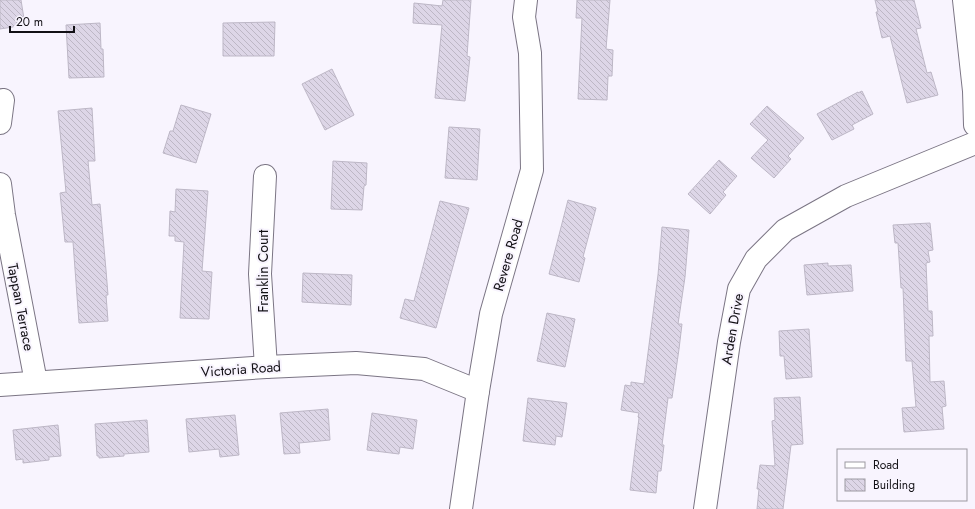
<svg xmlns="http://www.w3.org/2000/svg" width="975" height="509" font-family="Jost,sans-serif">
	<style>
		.building { fill: url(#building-back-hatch); stroke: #bdb7c6 }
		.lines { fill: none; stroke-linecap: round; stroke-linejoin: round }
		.minor-casing { stroke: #7b7584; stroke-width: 24 }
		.minor { stroke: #fff; stroke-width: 22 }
		.labels { text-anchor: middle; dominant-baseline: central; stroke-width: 4; stroke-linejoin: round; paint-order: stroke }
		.street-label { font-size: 14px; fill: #121015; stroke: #f8f4fe }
	</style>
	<defs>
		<pattern id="building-back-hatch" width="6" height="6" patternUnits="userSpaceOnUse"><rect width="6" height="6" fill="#ddd6e7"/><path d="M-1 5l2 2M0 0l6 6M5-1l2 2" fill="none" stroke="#bdb7c5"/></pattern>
	</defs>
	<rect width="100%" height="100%" fill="#f8f4fe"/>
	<g class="building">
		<polygon points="0,0 21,0 25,25 0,29"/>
		<polygon points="443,0 471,0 467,56 470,57 465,101 435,98 442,25 413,23 414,3 442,6"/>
		<polygon points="577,0 610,0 606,49 613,50 612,76 608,76 607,100 578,99 582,18 576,18"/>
		<polygon points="875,0 914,0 921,28 916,29 927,73 931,72 938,95 907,103 890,36 882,38 876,12 878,12"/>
		<polygon points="275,22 274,56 223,56 223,23"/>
		<polygon points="100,23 101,49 103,49 104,77 69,78 66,25"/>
		<polygon points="332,69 354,115 325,130 302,84"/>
		<polygon points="862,91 873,114 852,125 854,129 832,140 817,114 858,92 858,93"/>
		<polygon points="181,105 211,114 196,163 163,153 170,131 173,131"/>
		<polygon points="767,106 804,138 788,156 791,159 774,178 751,158 768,140 750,124"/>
		<polygon points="92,108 95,161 88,161 92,205 100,204 106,270 108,295 106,295 108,321 79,323 73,242 65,242 60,193 66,192 58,111"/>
		<polygon points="449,127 480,129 477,180 445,178"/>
		<polygon points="719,160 737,176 723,192 726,195 710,214 688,194"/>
		<polygon points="333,161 367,163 366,185 364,186 362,210 331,209"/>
		<polygon points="176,189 208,191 202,271 212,272 209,319 180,318 184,242 175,241 175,236 169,236 170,211 175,212"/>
		<polygon points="568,200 596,208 583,257 585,258 579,282 549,274"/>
		<polygon points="440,201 469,208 436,328 400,318 405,299 414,301"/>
		<polygon points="930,223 933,250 928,251 930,262 926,263 928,311 932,311 933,336 929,336 930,382 944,381 946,406 942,407 944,429 904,432 902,408 916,407 912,361 906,361 903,288 901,288 898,243 895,243 893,225"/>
		<polygon points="662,227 689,230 685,277 678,324 682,324 679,349 672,398 668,398 662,445 664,445 661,471 658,471 656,493 630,490 639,418 638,417 639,413 621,410 625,385 631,386 631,382 644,384 658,275"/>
		<polygon points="828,263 828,266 851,265 853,291 807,295 804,265"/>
		<polygon points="303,273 352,275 351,305 302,302"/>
		<polygon points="547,313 575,319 565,367 537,361"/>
		<polygon points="809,329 812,377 786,379 784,356 780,356 779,331"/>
		<polygon points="800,397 803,444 791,445 783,509 757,509 759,489 757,489 760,465 775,466 772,421 775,420 774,398"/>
		<polygon points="528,398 567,403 562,437 556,436 555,445 523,441"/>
		<polygon points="328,409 330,440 299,443 300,453 284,454 280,413"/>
		<polygon points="372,413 417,420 413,449 400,447 399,454 367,450"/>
		<polygon points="235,415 239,455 220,457 219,449 189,452 186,419"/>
		<polygon points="147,420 149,452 124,454 124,456 99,458 99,456 97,456 95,424"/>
		<polygon points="58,425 61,456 49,457 49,460 23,463 23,459 16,460 13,430"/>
	</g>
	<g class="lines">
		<g class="minor-casing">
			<g id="minor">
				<polyline points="964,0 974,91 975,125"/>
				<polyline points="0,123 3,100"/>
				<polyline points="265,176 260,274 266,367"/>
				<polyline points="0,184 4,215 36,382"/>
				<polyline points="0,385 266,367 356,363 424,369 478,391"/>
				<polyline points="461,509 478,391 491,314 532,170 530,53 524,17 526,0"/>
				<polyline points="705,509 729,342 739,289 756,259 785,230 846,196 975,143"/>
			</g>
		</g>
		<use href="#minor" class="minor"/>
	</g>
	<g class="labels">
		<g class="street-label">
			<text transform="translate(508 255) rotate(-74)">Revere Road</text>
			<text transform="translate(263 271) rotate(-90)">Franklin Court</text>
			<text transform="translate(21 307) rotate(79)">Tappan Terrace</text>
			<text transform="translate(732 329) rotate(-80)">Arden Drive</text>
			<text transform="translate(241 369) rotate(-4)">Victoria Road</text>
		</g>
	</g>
	<rect x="837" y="449" width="130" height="52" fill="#f8f4fe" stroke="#9c99a1"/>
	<rect x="845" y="462" width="20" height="6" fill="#ffffff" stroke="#9c99a1"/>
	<text x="873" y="469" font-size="12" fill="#121015">Road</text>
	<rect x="845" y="479" width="20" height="12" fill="url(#building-back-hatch)" stroke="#9c99a1"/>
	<text x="873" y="489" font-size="12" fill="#121015">Building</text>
	<path d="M10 26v6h64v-6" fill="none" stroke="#121015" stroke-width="2"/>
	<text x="16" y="26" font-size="12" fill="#121015" stroke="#f8f4fe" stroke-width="3" paint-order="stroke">20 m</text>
</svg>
